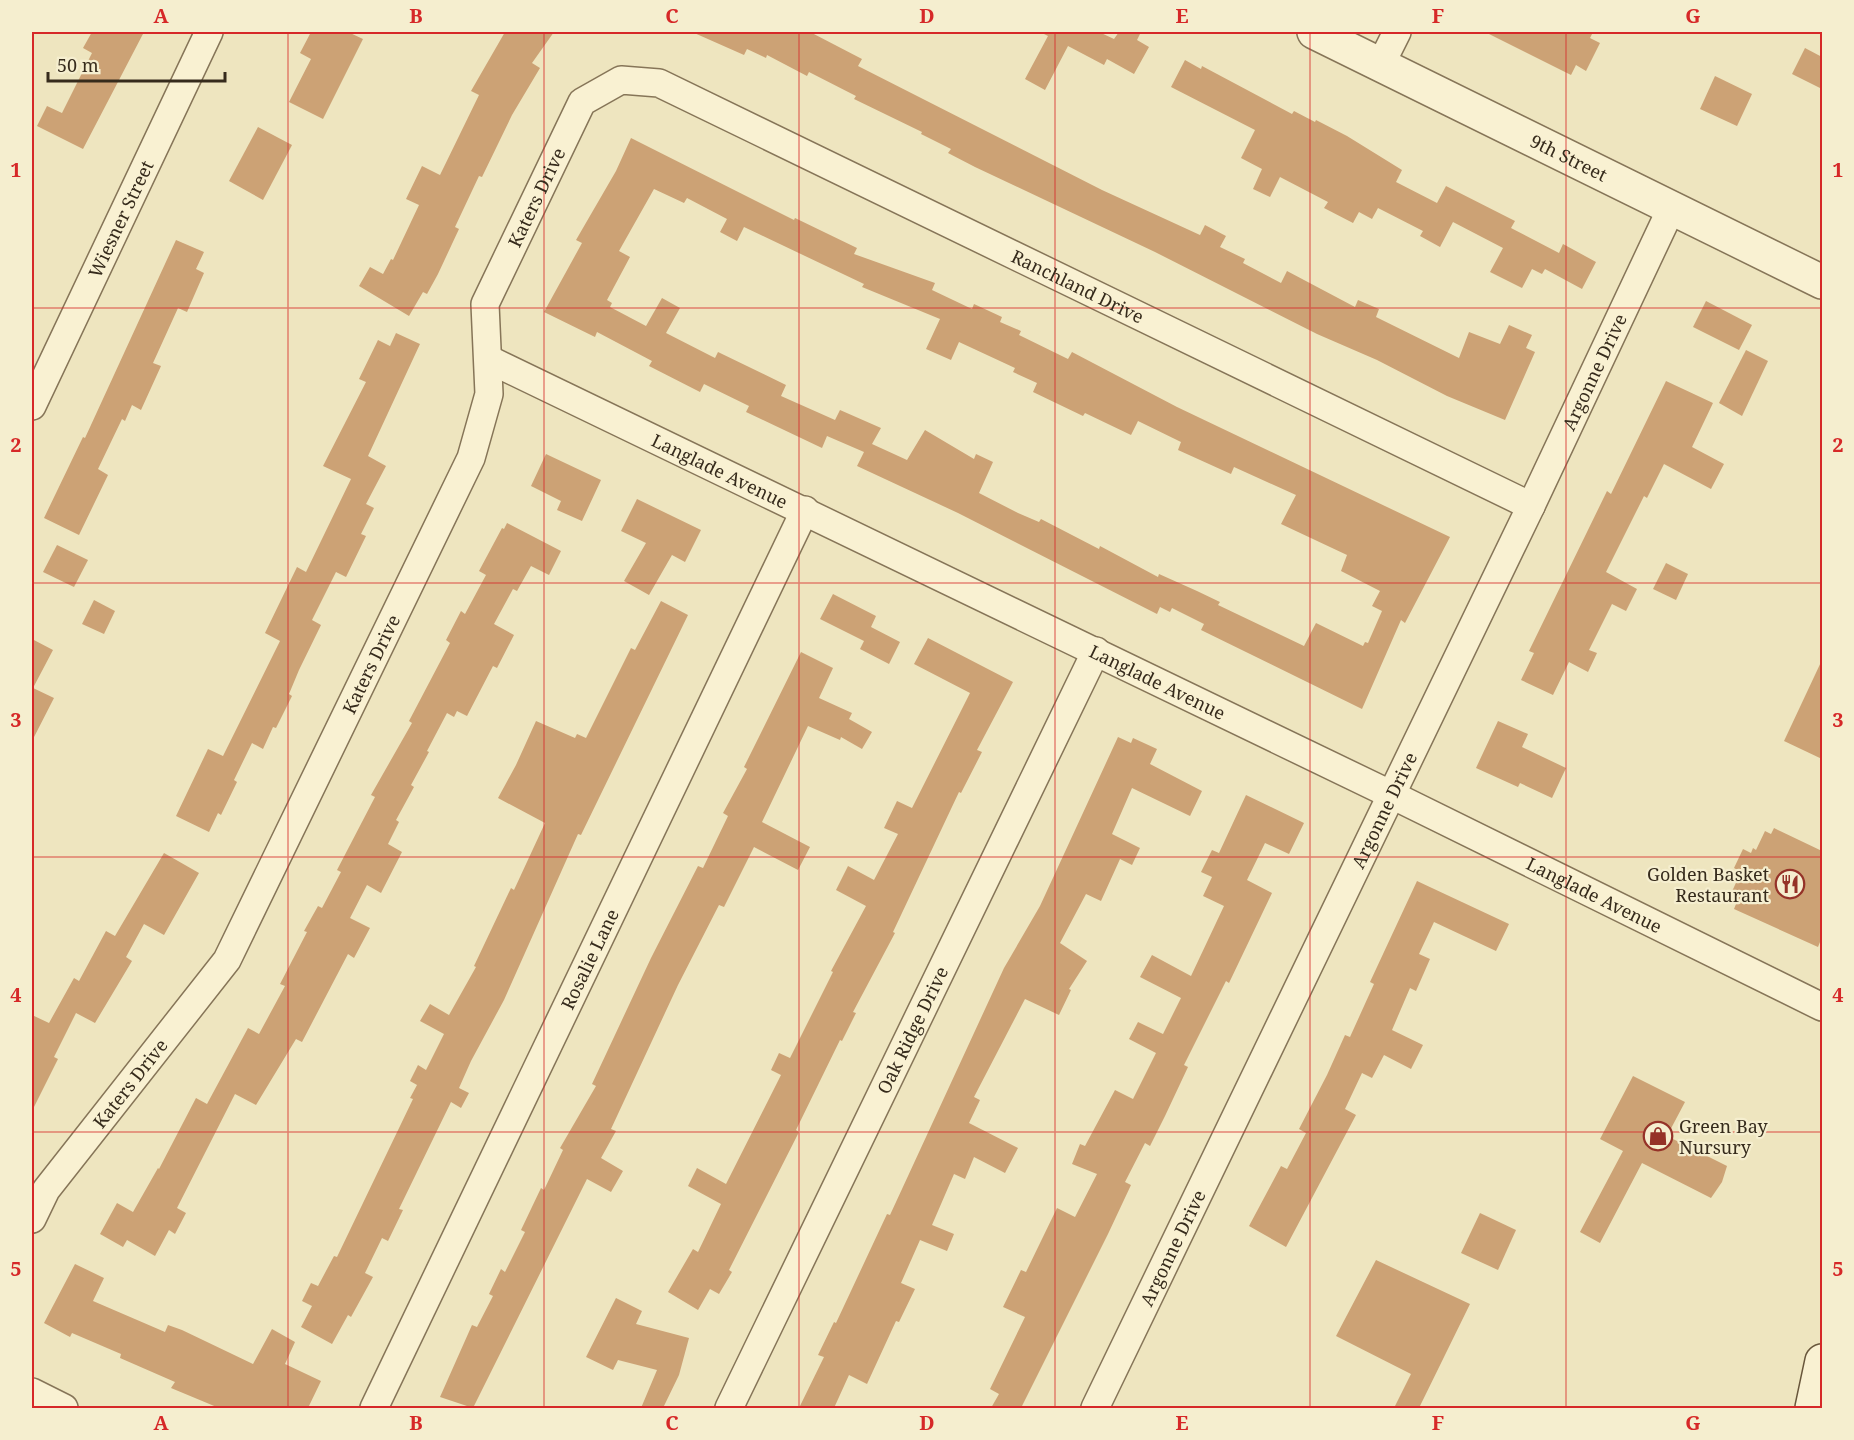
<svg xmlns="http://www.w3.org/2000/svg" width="1854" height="1440" font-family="'Noto Serif',serif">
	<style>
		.building { fill: #cca275; fill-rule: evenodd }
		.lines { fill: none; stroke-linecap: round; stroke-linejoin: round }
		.minor-casing { stroke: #867558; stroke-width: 30 }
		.tertiary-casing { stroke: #867558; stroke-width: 36 }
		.secondary-casing { stroke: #68563b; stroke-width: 36 }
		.minor { stroke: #f9f1d2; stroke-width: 27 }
		.tertiary { stroke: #f9f1d2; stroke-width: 33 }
		.secondary { stroke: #f9f1d2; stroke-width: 33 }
		.grid { fill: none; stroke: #d62828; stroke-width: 1.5; stroke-opacity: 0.55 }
		.labels { text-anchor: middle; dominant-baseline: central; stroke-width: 4.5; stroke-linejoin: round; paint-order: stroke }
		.street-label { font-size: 18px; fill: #362b1c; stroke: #f5eecf }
		.poi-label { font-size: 18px; fill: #362b1c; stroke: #f5eecf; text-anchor: end }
		.neatline { fill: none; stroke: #d62828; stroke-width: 2 }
		.grid-label { font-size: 20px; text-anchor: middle; font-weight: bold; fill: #d62828 }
	</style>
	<rect width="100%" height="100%" fill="#eee5bf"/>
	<g class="building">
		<polygon points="92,32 144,32 83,149 37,126 47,106 62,113 92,53 83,48"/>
		<polygon points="311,32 348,32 363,39 323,119 289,102 311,59 300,53"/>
		<polygon points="505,32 554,32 532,63 540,68 512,115 482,177 479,176 455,227 459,229 438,274 427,294 423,292 409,316 359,286 370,267 383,274 391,259 393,260 419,205 406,199 422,166 440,175 479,95 471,91"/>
		<polygon points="692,32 810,32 862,59 858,66 1102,190 1200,235 1205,225 1226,236 1220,247 1245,259 1243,263 1281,283 1287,271 1355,307 1358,300 1379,309 1376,317 1459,358 1469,332 1500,344 1509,325 1532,335 1526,348 1535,352 1505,420 1447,396 1377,360 1317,334 1155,252 975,167 948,153 951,149 921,134 922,132 854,99 856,96 809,72 807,76 767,55 766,58 747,49 744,55"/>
		<polygon points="1040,32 1099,32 1114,39 1119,32 1141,32 1137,40 1149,47 1134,74 1107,59 1104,65 1068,46 1045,90 1025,79 1048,36"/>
		<polygon points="1485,32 1593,32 1590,38 1600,43 1586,71 1576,65 1571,75"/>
		<polygon points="1805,48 1822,57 1822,89 1792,74"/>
		<polygon points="1185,60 1201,69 1202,66 1292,114 1294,111 1315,122 1316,120 1347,136 1402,170 1396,182 1437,203 1446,186 1515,221 1511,228 1559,253 1563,244 1596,262 1582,289 1545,269 1542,274 1532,269 1522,288 1490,272 1503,248 1453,222 1440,247 1420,236 1423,231 1378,208 1372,219 1359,212 1353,223 1324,208 1328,202 1280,177 1270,197 1253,189 1262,169 1241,158 1255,130 1171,87"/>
		<polygon points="1715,76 1752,94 1737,126 1700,109"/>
		<polygon points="258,127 292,145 263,200 229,181"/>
		<path d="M 631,138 L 794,220 L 795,218 L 857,248 L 854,254 L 935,283 L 932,290 L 972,309 L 974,304 L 1002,317 L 1000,322 L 1021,331 L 1019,335 L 1068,359 L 1072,352 L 1177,407 L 1450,537 L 1405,623 L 1401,620 L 1362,709 L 1201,630 L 1204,624 L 1172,608 L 1170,612 L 1160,607 L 1157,614 L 958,513 L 857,466 L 864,452 L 827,436 L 822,448 L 746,412 L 749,406 L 704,384 L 700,392 L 649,366 L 652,361 L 597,332 L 595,337 L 544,312 L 582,243 L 576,240 L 616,171 ZM 654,189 L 684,203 L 687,198 L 727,219 L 720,232 L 737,241 L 744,227 L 864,284 L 862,287 L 940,319 L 926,349 L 951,360 L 959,342 L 1015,368 L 1013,372 L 1037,383 L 1033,392 L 1083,416 L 1085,413 L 1131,435 L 1138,421 L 1181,442 L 1178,450 L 1231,474 L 1234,467 L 1296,495 L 1281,524 L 1347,555 L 1341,571 L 1380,591 L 1372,606 L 1382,611 L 1368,643 L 1365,642 L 1363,646 L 1316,623 L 1304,646 L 1218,605 L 1220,602 L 1197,591 L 1159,574 L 1158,577 L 1100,546 L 1099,549 L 1041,519 L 1039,522 L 1018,513 L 979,493 L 993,462 L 976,454 L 974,459 L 925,430 L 907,460 L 872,444 L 881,428 L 840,410 L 835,420 L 781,396 L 786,385 L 718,352 L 715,358 L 666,333 L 680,308 L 662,298 L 646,326 L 610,307 L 612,303 L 607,300 L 630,257 L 619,251 Z"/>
		<polygon points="176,240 204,252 196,269 204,273 187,312 178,308 153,363 161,366 141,410 132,405 125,421 122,419 98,469 108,475 79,535 44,518 83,437 85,438"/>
		<polygon points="1706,301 1752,325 1739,350 1693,327"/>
		<polygon points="396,333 420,344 368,456 386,466 366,504 374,508 361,534 366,536 346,577 336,572 312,620 321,625 299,670 289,694 292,696 276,728 273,727 263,749 252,743 234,780 237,782 221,815 218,813 209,832 176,816 208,749 223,756 280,641 265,633 297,567 306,572 351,479 323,466 366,382 359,379 378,340 390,346"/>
		<polygon points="1746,350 1768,361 1742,416 1719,403"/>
		<polygon points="1666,381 1713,403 1692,447 1724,464 1711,489 1664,464 1647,498 1644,496 1606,572 1637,589 1626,611 1612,604 1589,650 1597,653 1588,672 1569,662 1553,695 1521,680 1534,653 1529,651 1607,491 1611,494"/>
		<polygon points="546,454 601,480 582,521 557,510 561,501 531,486"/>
		<polygon points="637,499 701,530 685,562 672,555 649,595 624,581 646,543 621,531"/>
		<polygon points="507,523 561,551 549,575 531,566 517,591 513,589 494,624 514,635 497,668 493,666 467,716 457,711 454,717 447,713 427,751 429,752 411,785 414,787 396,820 399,822 388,844 402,852 381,893 367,885 350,918 370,928 354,958 348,954 302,1042 296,1039 256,1105 235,1094 177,1208 186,1213 175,1234 169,1230 155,1256 127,1240 123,1247 100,1234 117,1203 133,1212 158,1168 159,1169 196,1098 207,1104 248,1028 259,1034 285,986 280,984 307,932 304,931 318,906 322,908 341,872 337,870 375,797 371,795 412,723 409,721 450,643 446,640 461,611 465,614 486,575 479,571 502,528 504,529"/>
		<polygon points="57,545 88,560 74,587 43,572"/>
		<polygon points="1666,563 1688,574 1676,600 1653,589"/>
		<polygon points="833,594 876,616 871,627 900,642 889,664 860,649 868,633 864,641 820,619"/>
		<polygon points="94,600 115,611 104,634 82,624"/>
		<polygon points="661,601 688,615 581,835 578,834 504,1000 471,1061 459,1088 469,1093 461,1108 451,1102 399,1209 403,1210 388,1241 382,1238 365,1273 373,1277 351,1317 348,1315 332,1344 301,1327 312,1306 302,1301 311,1283 318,1286 334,1256 337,1257 413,1099 410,1098 417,1085 410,1081 418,1065 426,1070 444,1034 420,1021 430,1004 449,1015 476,967 474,966 511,888 514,890 545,823 498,798 516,765 536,721 575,738 577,734 586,738 631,648 635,650"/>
		<polygon points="928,638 1013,682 977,750 982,752 961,793 959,792 893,932 895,933 853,1012 856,1013 842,1041 840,1040 796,1130 799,1132 729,1270 732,1272 719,1294 710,1289 698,1310 668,1292 693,1249 698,1252 721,1204 688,1186 697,1168 726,1184 781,1075 771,1070 779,1053 790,1058 833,972 831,971 866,906 836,890 848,866 874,880 898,834 884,828 897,801 912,808 970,693 914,664"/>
		<polygon points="32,639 53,650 33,688 54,698 32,741"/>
		<polygon points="801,652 833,668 819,698 852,713 849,719 872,732 862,749 841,737 840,740 808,726 762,822 810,847 798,870 754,847 724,907 719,905 678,985 611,1129 616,1131 601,1158 623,1171 611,1192 587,1179 473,1408 440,1397 472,1325 477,1327 493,1296 489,1294 501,1269 505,1272 525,1232 521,1230 541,1188 544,1190 563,1150 560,1148 596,1086 592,1084 651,958 698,866 703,868 728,816 723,813 747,769 744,767"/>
		<polygon points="1822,660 1822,759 1784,741"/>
		<polygon points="1498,721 1528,734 1522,747 1566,768 1552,798 1520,783 1518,787 1476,768"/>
		<polygon points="1118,737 1131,743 1133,738 1157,749 1150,764 1202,791 1190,816 1132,788 1112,834 1140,848 1132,865 1120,859 1101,901 1086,894 1060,943 1087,961 1069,989 1071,990 1059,1015 1025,999 974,1097 980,1100 969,1123 1018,1148 1005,1173 974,1157 965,1179 954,1174 932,1225 954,1234 947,1251 920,1240 901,1283 915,1289 899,1322 896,1321 867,1384 849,1375 834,1408 799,1408 824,1357 818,1355 834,1322 836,1323 887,1214 890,1215 1004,968 1040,906"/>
		<polygon points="1246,795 1304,823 1289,854 1265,843 1247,880 1272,893 1229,983 1226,981 1184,1065 1188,1067 1165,1116 1150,1146 1145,1143 1125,1182 1131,1185 1108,1234 1021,1408 991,1408 999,1394 990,1389 1025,1317 1003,1307 1021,1270 1026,1272 1057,1208 1075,1217 1097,1174 1072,1164 1080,1144 1085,1146 1115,1090 1133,1099 1156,1053 1129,1039 1138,1022 1163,1034 1181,998 1140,977 1152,955 1191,976 1224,906 1203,896 1212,877 1201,872 1212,850 1219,853"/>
		<polygon points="1774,828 1822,851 1822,937 1818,947 1734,909 1736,904 1728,900 1741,872 1734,868 1743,849 1751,853 1753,848 1756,850 1765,831 1771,834"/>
		<polygon points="164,853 199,873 164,935 144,924 126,957 132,961 95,1023 76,1013 54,1057 58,1059 32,1111 32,1015 49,1023 74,978 79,981 106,931 115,936"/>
		<polygon points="1417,881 1509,924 1496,951 1434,922 1419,954 1430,959 1416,991 1410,988 1392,1030 1423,1045 1411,1069 1384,1055 1372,1078 1362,1073 1345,1109 1356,1115 1286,1247 1249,1226 1281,1166 1287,1169 1306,1133 1299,1129 1327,1075 1345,1035 1350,1037 1374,984 1370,982"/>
		<polygon points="1633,1076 1685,1102 1667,1136 1727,1166 1722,1182 1711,1198 1642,1163 1600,1243 1580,1232 1623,1151 1600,1139"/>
		<polygon points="1480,1213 1516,1230 1498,1270 1461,1253"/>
		<polygon points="1376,1260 1470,1304 1419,1408 1394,1408 1411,1374 1336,1336"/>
		<polygon points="75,1264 104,1278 93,1301 165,1332 168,1325 182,1330 253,1364 272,1329 295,1342 285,1364 321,1381 308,1408 219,1408 171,1388 175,1382 120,1358 121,1354 72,1333 70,1337 44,1323"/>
		<polygon points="616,1298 642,1311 636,1324 689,1338 679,1375 663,1408 641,1408 657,1370 618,1360 613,1370 586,1357"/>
	</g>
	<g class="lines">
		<g class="minor-casing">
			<g id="minor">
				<polyline points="1381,64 1397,32"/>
				<path id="s1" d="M 490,360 L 1392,795 L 1822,1007"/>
				<path id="s2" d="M 32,406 L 209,32"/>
				<path id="s3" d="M 32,1219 L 46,1190 L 227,960 L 471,458 L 489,394 L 485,304 L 582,102 L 621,80 L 659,83 L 1531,506"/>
				<polyline points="32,1392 64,1408"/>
				<path id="s4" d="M 374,1408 L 805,510"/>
				<path id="s5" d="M 729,1408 L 1096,651"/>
				<path id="s6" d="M 1095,1408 L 1531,506 L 1671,209"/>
			</g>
		</g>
		<g class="tertiary-casing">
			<g id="tertiary">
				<path id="s7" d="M 1314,32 L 1822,282"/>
			</g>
		</g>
		<g class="secondary-casing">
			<polyline id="secondary" points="1812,1408 1822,1361"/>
		</g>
		<use href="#minor" class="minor"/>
		<use href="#tertiary" class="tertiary"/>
		<use href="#secondary" class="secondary"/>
	</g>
	<path class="grid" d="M 288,32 L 288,1408M 544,32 L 544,1408M 799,32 L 799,1408M 1055,32 L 1055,1408M 1310,32 L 1310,1408M 1566,32 L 1566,1408M 32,308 L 1822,308M 32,583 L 1822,583M 32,857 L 1822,857M 32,1132 L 1822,1132"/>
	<defs>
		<g id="restaurant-ring" transform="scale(1.5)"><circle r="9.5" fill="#f5eecf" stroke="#953228" stroke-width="1.5"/><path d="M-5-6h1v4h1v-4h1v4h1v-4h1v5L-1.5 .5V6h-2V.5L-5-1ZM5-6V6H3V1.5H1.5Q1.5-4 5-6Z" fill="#953228"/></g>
		<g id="shop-ring" transform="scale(1.5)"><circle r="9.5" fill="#f5eecf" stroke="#953228" stroke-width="1.5"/><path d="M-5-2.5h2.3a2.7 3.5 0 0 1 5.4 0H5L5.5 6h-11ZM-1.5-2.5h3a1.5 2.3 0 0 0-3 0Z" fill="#953228"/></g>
	</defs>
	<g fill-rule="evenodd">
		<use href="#restaurant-ring" x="1790" y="884"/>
		<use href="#shop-ring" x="1658" y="1136"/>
	</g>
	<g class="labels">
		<g class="street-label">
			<text stroke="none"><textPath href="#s7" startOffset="284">9th Street</textPath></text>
			<text stroke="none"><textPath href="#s3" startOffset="1158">Katers Drive</textPath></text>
			<text stroke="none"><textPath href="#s2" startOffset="207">Wiesner Street</textPath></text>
			<text stroke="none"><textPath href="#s3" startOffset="1812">Ranchland Drive</textPath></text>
			<text stroke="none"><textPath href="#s6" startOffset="1150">Argonne Drive</textPath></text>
			<text stroke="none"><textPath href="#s1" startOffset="255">Langlade Avenue</textPath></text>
			<text stroke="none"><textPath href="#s3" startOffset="654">Katers Drive</textPath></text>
			<text stroke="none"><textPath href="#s1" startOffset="741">Langlade Avenue</textPath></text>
			<text stroke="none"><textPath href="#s6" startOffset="664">Argonne Drive</textPath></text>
			<text stroke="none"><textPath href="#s1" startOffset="1227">Langlade Avenue</textPath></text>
			<text stroke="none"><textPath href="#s4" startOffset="498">Rosalie Lane</textPath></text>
			<text stroke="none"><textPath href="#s5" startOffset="420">Oak Ridge Drive</textPath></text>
			<text stroke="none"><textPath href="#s3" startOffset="168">Katers Drive</textPath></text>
			<text stroke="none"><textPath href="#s6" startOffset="178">Argonne Drive</textPath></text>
		</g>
		<g class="poi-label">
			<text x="1769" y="874">Golden Basket<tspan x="1769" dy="21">Restaurant</tspan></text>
			<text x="1679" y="1126" text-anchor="start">Green Bay<tspan x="1679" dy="21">Nursury</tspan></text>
		</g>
	</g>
	<rect width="1854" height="1440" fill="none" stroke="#f5eecf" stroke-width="66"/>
	<path d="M48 72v9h177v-9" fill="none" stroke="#362b1c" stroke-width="3"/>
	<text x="57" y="72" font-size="18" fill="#362b1c" stroke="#f5eecf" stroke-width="4.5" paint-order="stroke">50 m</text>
	<rect x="33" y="33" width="1788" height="1374" class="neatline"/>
	<g class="grid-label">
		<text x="161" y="23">A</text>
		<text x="416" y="23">B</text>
		<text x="672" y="23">C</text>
		<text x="927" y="23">D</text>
		<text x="1182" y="23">E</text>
		<text x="1438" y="23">F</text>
		<text x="1693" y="23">G</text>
		<text x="16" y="177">1</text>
		<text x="1838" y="177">1</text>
		<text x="16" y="452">2</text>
		<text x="1838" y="452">2</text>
		<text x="16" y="727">3</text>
		<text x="1838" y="727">3</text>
		<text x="16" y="1002">4</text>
		<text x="1838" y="1002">4</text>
		<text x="16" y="1276">5</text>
		<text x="1838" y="1276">5</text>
		<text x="161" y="1430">A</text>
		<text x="416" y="1430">B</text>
		<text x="672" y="1430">C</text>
		<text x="927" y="1430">D</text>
		<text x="1182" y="1430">E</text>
		<text x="1438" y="1430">F</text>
		<text x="1693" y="1430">G</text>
	</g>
</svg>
